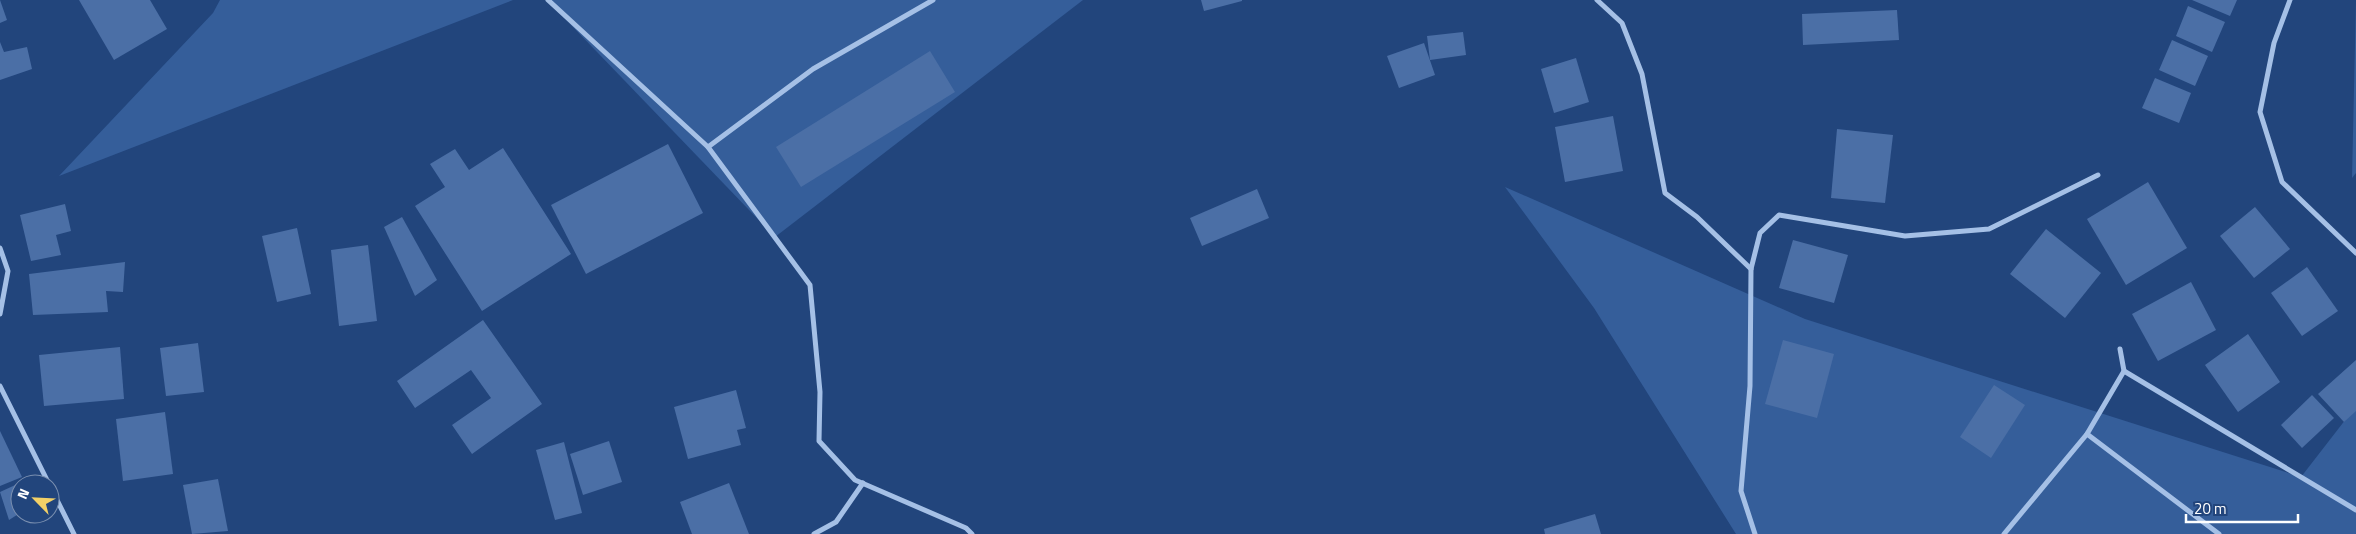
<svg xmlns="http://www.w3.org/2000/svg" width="2356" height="534" font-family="'Titillium Web',sans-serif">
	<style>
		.green { fill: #355e9a }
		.building { fill: #4b6fa6 }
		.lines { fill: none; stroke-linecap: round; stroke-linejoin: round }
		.minor { stroke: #a5c0e6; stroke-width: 5 }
	</style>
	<rect width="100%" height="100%" fill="#22457c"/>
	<g class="green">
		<polygon points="220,0 513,0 59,176 213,13"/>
		<polygon points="547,0 1083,0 775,237"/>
		<polygon points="2356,0 2356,173 2352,178"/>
		<polygon points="1505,187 1805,319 2301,477 2356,406 2356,534 1736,534 1594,308"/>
	</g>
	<g class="building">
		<polygon points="0,0 7,20 0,23"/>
		<polygon points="79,0 150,0 167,29 114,60"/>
		<polygon points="1201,0 1242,0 1242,1 1204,11"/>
		<polygon points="2192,0 2237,0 2230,16"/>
		<polygon points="2188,6 2225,22 2212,52 2176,36"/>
		<polygon points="1897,10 1899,40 1803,45 1802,14"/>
		<polygon points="1463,32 1466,55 1430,60 1427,36"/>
		<polygon points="2172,40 2208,56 2195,86 2159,70"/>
		<polygon points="0,42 4,52 27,47 32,69 0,80"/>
		<polygon points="1424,43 1435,75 1399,88 1387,56"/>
		<polygon points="930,51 955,92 801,187 776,147"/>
		<polygon points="1576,58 1589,102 1554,113 1541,69"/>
		<polygon points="2155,78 2191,93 2179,123 2142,108"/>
		<polygon points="1613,116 1623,171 1565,182 1555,127"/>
		<polygon points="1837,129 1893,135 1885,203 1831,198"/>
		<polygon points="668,144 703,213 586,274 551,205"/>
		<polygon points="503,148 571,254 482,311 415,206 445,187 430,164 455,149 469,170"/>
		<polygon points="2148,182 2187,248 2126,285 2087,219"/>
		<polygon points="1257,189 1269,218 1202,246 1190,218"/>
		<polygon points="65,204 71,231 56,235 61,255 31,261 20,215"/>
		<polygon points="2255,207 2290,249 2254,278 2220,236"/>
		<polygon points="402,217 437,280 415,296 384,227"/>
		<polygon points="297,228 311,294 277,302 262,236"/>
		<polygon points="2046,229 2101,273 2065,318 2010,274"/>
		<polygon points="1793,240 1848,255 1834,303 1779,288"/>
		<polygon points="368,245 377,321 339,326 331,250"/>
		<polygon points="125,262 123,292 106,291 108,312 33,315 29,274"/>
		<polygon points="2307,267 2338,311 2302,336 2271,293"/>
		<polygon points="2191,282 2216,330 2158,361 2132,314"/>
		<polygon points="483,320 542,404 472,454 452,425 491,398 471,370 415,408 397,381"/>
		<polygon points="2248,334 2280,382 2238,412 2205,365"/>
		<polygon points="1783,340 1834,354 1817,418 1765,404"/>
		<polygon points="198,343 204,392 166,396 160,348"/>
		<polygon points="120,347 124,399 44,406 39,355"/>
		<polygon points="2356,360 2356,411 2344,422 2318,394"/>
		<polygon points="1994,385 2025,405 1991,458 1960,437"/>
		<polygon points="736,390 746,428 737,430 741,445 688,459 674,407"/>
		<polygon points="2312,395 2334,418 2302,448 2281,425"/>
		<polygon points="165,412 173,474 123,481 116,419"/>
		<polygon points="0,431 22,477 0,486"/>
		<polygon points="609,441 622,482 583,495 570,454"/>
		<polygon points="564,442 582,513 555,520 536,450"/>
		<polygon points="218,479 228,531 192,534 183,485"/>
		<polygon points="24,481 26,484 20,484 20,513 9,520 0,492"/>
		<polygon points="729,483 749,534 692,534 680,502"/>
		<polygon points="1595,514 1601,534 1545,534 1544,529"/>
	</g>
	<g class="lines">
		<g class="minor">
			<polyline points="548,0 708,147 810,285 820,392 819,441 855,480 966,528 972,534"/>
			<polyline points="1597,0 1622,23 1642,74 1665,193 1697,217 1751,269"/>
			<polyline points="2290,0 2274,43 2260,112 2282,182 2356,253"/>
			<polyline points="708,147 813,69 933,0"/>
			<polyline points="0,248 8,271 0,314"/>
			<polyline points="2124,371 2356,510"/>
			<polyline points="0,386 49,484"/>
			<polyline points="2087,434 2124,371 2120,349"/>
			<polyline points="50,486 74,534"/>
			<polyline points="814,534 836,522 863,483"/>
			<polyline points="1755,534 1741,491 1750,386 1751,269 1760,233 1779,215 1905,236 1989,229 2098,175"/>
			<polyline points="2004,534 2087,434 2219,534"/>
		</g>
	</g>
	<g transform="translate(35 499) rotate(294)"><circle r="24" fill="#22457c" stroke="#7a8fb0"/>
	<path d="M0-4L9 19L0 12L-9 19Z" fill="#f2d067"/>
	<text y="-8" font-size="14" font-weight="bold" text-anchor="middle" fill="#ffffff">N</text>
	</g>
	<path d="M2186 514v8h112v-8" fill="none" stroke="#ffffff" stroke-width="2.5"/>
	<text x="2194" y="514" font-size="15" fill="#ffffff" stroke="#22457c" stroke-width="4" paint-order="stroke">20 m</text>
</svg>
